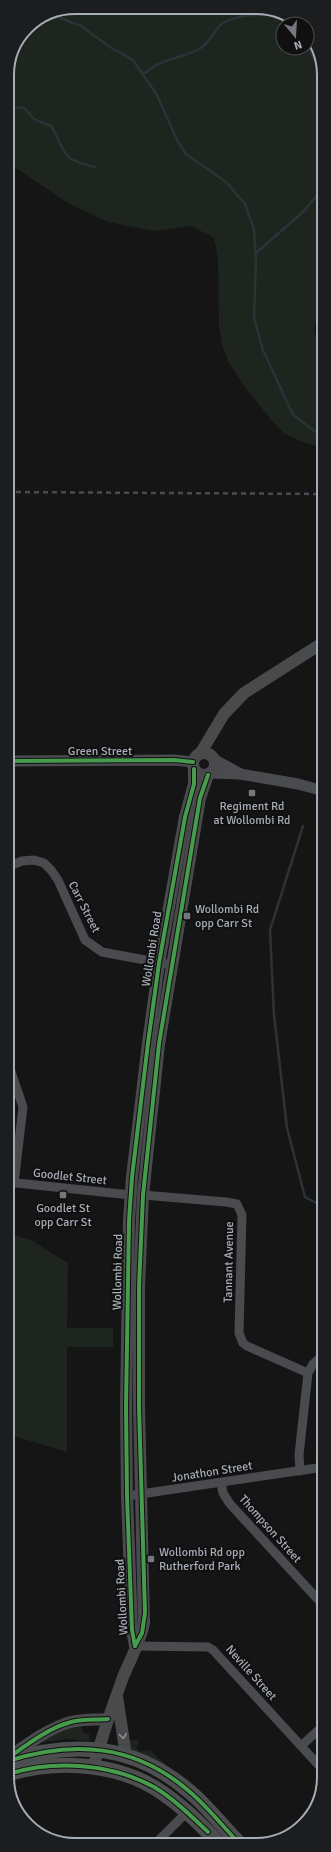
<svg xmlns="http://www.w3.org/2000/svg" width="331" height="1852" font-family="Signika,sans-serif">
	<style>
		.green { fill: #1e241e }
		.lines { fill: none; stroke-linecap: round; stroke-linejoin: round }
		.stream { stroke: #2b3338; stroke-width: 2.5 }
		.minor { stroke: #4a4b4e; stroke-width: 9 }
		.tertiary { stroke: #4a4b4e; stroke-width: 11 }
		.secondary { stroke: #494a4c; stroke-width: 12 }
		.trunk { stroke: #4c4e50; stroke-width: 15 }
		.rail { stroke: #4a4b4d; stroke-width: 2.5; stroke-dasharray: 5 4; stroke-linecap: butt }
		.cycleway-casing { stroke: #101011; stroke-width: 6 }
		.cycleway { stroke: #469c4c; stroke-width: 4 }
		.oneway { stroke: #8b8f96 }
		.poi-dot { fill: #74787e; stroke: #101011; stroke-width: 1.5 }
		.labels { text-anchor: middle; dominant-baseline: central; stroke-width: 4; stroke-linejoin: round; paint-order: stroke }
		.street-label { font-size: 12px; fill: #a7adb6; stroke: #101011 }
		.poi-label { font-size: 12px; fill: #a7adb6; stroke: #101011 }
		.rim { fill: none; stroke: #a7adb6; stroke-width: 2 }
	</style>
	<rect width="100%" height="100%" fill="#151516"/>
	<g class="green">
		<polygon points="274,9 298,24 283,24 283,48 307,48 307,30 323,66 324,304 318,313 314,330 324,366 324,448 300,441 284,433 273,422 247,390 229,363 222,345 219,327 218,259 214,238 191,226 154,231 108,222 66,202 7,162 7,70 27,27 49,12"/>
		<polygon points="7,1233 31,1240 68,1263 67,1328 113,1328 113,1347 67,1347 67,1452 7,1434"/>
		<polygon points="81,1725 83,1733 89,1734 90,1737 89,1741 66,1739 39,1743 62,1730"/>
		<polygon points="138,1739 139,1742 136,1748 140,1752 150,1750 167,1766 133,1751 130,1748 129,1741"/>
	</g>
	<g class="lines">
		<g class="stream">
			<polyline points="48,13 81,26 110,47 133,60 157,95 177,140 186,154 226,182 245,204 254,229 256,262 254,317 263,350 293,415 324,438"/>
			<polyline points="307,38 310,37"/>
			<polyline points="307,40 313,57 323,76"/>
			<path d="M 143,74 C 148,71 153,67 158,64 C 172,58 186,56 199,49 C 212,42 214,28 223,23 C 240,13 280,11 294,24"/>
			<path d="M 7,107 L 24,108 L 35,120 L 51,126 C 68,154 59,159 95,167"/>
			<polyline points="256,253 304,211 323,188"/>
			<polyline points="303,826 270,930 274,1015 287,1128 305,1197 324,1207"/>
		</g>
		<g class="minor">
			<polyline points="7,867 22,861 34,860 44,863 51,870 58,880 85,940 102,952 172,965"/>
			<polyline points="7,1060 23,1107 14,1183"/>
			<polyline points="7,1182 131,1195"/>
			<polyline points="143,1195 226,1202 237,1204 242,1215 239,1333 243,1343 247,1346 308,1373"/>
			<polyline points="300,1471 299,1455 308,1373 313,1364 324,1354"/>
			<polyline points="221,1483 223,1493 230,1504 324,1606"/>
			<polyline points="127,1496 324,1467"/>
			<polyline points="135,1646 208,1647 213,1650 324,1771"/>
			<polyline points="301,1746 324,1725"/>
			<polyline points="155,1844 187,1812"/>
		</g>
		<g class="tertiary">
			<polyline points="215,760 239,773"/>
			<polyline points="7,761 174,760 193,762"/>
			<polyline points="212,773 240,774 298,784 324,791"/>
		</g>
		<g class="secondary">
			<circle cx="204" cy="764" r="11"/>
			<polyline points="200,754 224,714 244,693 324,642"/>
			<polyline points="135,1646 132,1630 127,1496 126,1407 129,1220 132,1177 148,1043 159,963 185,817 194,784 194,769"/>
			<polyline points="117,1696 126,1756"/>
			<path d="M 8,1758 C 25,1746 50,1727 71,1722 C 83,1719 96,1720 108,1719"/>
			<path d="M 93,1767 C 102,1737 112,1707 123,1677 C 130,1660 141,1640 144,1623 L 139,1406 L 139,1287 L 143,1195 L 159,1044 L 200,798 L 208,775"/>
		</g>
		<g class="trunk">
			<path d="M 8,1761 C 74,1740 135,1744 190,1792 C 208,1807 223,1827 240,1844"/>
			<path d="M 8,1774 C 55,1760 112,1762 155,1788 C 179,1803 200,1823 219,1844"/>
		</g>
		<polyline class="rail" points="7,492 324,494"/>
		<g class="cycleway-casing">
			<g id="cycleway">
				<polyline points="7,761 174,760 193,762"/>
				<polyline points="135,1646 132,1630 127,1496 126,1407 129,1220 132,1177 148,1043 159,963 185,817 194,784 194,769"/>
				<polyline points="135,1646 142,1633 145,1613 139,1406 139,1287 143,1195 159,1044 200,798 208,775"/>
				<path d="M 8,1758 C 25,1746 50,1727 71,1722 C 83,1719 96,1720 108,1719"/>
				<path d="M 8,1761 C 74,1740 135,1744 190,1792 C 208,1807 223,1827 240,1844"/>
				<path d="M 8,1774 C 55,1760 110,1763 154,1787 C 174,1799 191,1816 208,1832"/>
			</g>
		</g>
		<use href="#cycleway" class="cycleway"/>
	</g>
	<defs><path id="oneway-chevron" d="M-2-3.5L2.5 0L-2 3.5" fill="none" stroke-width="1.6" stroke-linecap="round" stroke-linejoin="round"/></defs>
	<use class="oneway" href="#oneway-chevron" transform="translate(123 1736) rotate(82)"/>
	<g class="poi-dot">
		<rect x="248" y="789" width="8" height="8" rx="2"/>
		<rect x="183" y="912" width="8" height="8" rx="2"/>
		<rect x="59" y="1191" width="8" height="8" rx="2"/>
		<rect x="147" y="1555" width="8" height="8" rx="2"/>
	</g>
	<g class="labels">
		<g class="street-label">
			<text x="100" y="751">Green Street</text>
			<text transform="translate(84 907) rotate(63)">Carr Street</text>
			<text transform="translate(152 949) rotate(-81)">Wollombi Road</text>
			<text transform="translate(70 1177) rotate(6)">Goodlet Street</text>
			<text transform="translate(229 1262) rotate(-89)">Tannant Avenue</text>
			<text transform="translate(118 1272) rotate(-89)">Wollombi Road</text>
			<text transform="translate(212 1472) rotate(-9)">Jonathon Street</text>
			<text transform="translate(270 1529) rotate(48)">Thompson Street</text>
			<text transform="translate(122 1597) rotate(-93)">Wollombi Road</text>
			<text transform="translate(251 1673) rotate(48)">Neville Street</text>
		</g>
		<g class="poi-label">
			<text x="252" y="806">Regiment Rd<tspan x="252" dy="14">at Wollombi Rd</tspan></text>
			<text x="195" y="909" text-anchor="start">Wollombi Rd<tspan x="195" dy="14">opp Carr St</tspan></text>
			<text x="63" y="1208">Goodlet St<tspan x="63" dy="14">opp Carr St</tspan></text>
			<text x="159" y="1552" text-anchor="start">Wollombi Rd opp<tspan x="159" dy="14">Rutherford Park</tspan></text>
		</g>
	</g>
	<path d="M0 0H331V1852H0ZM75 14H256A61 61 0 0 1 317 75V1777A61 61 0 0 1 256 1838H75A61 61 0 0 1 14 1777V75A61 61 0 0 1 75 14Z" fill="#1c1d1e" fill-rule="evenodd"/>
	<path class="rim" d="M75 14H256A61 61 0 0 1 317 75V1777A61 61 0 0 1 256 1838H75A61 61 0 0 1 14 1777V75A61 61 0 0 1 75 14Z"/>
	<g transform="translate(295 36) rotate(162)"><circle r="19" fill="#101011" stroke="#4c4f53"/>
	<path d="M0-3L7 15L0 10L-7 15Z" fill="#74787e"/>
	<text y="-6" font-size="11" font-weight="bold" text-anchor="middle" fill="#a7adb6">N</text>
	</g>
</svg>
